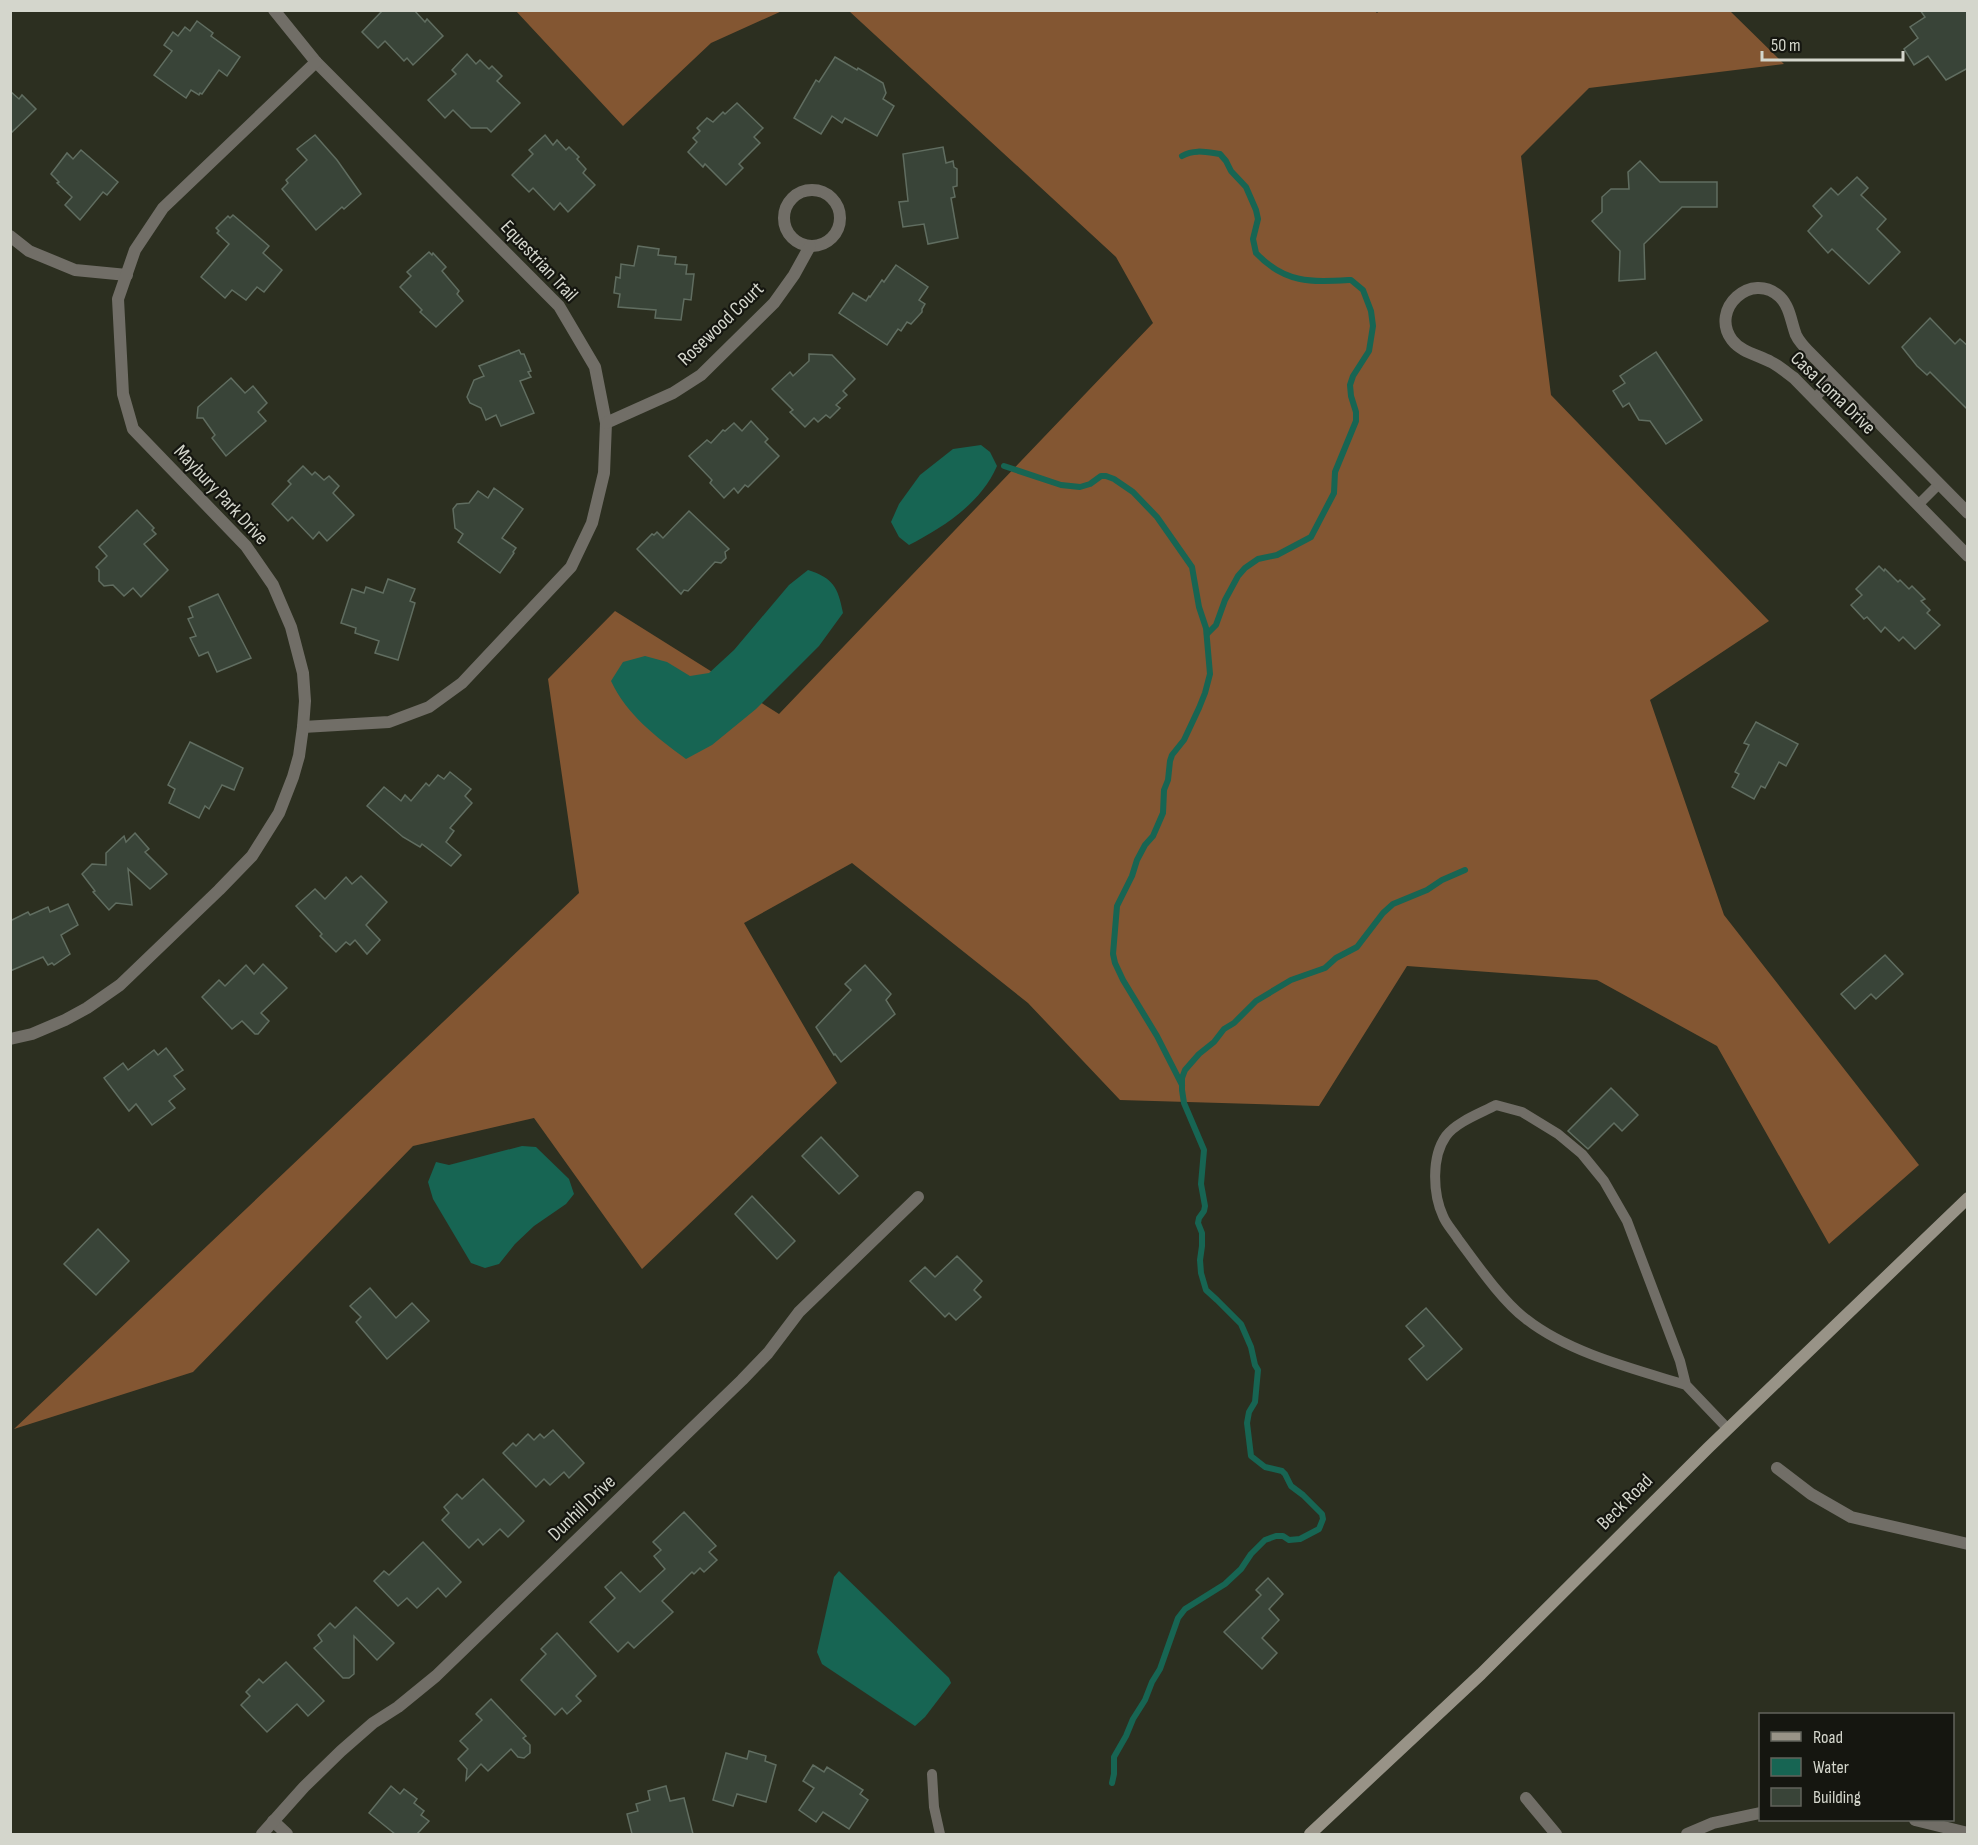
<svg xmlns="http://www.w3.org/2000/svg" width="1978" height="1845" font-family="'Sofia Sans Condensed',sans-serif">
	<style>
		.forest { fill: #835632 }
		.water { fill: #176553 }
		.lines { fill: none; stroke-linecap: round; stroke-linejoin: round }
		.stream { stroke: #176553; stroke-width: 6 }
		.building { fill: #394438; stroke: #606d60; stroke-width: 1.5 }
		.service { stroke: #716e67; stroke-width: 10 }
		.minor { stroke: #716e67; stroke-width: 12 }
		.secondary { stroke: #989387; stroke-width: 12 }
		.labels { text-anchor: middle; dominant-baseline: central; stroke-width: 4.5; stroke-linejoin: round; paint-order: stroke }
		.street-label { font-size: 20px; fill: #d4d6cc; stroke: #151610 }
	</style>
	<rect width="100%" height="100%" fill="#2c2f20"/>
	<g class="forest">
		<polygon points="1374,10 1377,13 1380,10 1730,11 1784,64 1589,88 1521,156 1551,395 1769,621 1650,700 1724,915 1919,1165 1829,1244 1717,1046 1597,980 1407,966 1319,1106 1120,1100 1028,1003 852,863 744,923 837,1083 642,1269 534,1118 413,1146 193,1372 14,1429 579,893 548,679 615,611 779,714 1153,323 1116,257 849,11"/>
		<polygon points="516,11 782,11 711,43 623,126"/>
	</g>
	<g class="water">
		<path d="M 981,445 L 990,452 L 997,466 C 981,503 944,527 909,545 L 899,537 L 891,522 L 899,504 L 920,475 L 953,449 Z"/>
		<path d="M 808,570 C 833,578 838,587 843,613 L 819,646 L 756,709 L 712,745 L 686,759 C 656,737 627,715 611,681 L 623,662 L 645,656 L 667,662 L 690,676 L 709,673 L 734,650 L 789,585 Z"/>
		<polygon points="522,1146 536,1147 569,1179 574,1194 566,1204 534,1226 515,1244 499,1264 485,1268 471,1263 433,1199 428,1182 436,1162 449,1165"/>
		<polygon points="839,1571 949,1678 951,1683 925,1717 915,1726 822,1664 817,1652 834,1577"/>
	</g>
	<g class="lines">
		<g class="stream">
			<path d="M 1182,156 C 1194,149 1206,152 1220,154 L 1226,161 L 1231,171 L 1246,187 L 1256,210 L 1258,219 L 1253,239 L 1256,253 C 1285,284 1312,282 1351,280 L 1363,290 L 1371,311 L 1373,326 L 1369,351 L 1353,376 L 1350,385 L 1351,396 L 1356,412 L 1356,421 L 1335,472 L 1334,493 L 1311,537 L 1277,555 L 1258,559 L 1245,568 L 1238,576 L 1225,600 L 1216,625 L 1207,634"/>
			<polyline points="1004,466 1061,485 1080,487 1090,484 1101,476 1106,476 1114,479 1133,492 1157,517 1192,567 1199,607 1206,628 1210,674 1205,693 1199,708 1184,740 1172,755 1170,761 1168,780 1164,790 1163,813 1153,836 1145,845 1137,860 1132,876 1117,906 1113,954 1115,963 1123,980 1157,1036 1182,1085"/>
			<polyline points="1112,1783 1114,1774 1114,1757 1126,1736 1133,1719 1145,1700 1152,1682 1160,1669 1178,1618 1185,1609 1225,1584 1241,1569 1251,1554 1265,1540 1276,1536 1283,1536 1289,1540 1300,1539 1319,1529 1323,1519 1322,1514 1303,1495 1291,1486 1285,1474 1282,1471 1265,1467 1251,1456 1247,1423 1249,1412 1255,1402 1258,1370 1255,1365 1251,1347 1241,1324 1217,1300 1206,1290 1201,1273 1200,1260 1202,1246 1202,1233 1198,1223 1199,1218 1204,1211 1205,1206 1201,1184 1204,1150 1184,1103 1182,1090 1182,1078 1185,1070 1199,1054 1214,1042 1224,1029 1234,1023 1256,1001 1291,980 1325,968 1336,958 1357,947 1383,913 1393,904 1427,890 1442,880 1465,870"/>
		</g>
	</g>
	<g class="building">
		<polygon points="383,10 414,10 425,22 427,19 443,36 413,65 407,58 404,61 385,41 378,48 362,32"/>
		<polygon points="1920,10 1968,10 1968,68 1946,80 1928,56 1914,65 1904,49 1918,38 1910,27 1925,17"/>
		<polygon points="197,21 213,33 211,36 240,57 227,76 219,70 202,94 200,93 199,95 191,90 186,98 154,75 172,51 164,45 173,32 178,36 185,27 190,31"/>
		<polygon points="467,54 476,64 480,60 489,69 492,66 502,76 497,81 520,103 491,132 487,128 471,128 453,110 445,118 428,100 456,74 452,70"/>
		<polygon points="835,57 857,70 858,68 883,83 886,93 883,99 894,106 877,136 845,118 842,123 832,116 821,134 794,118 816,80 819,82"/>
		<polygon points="10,91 19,99 22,95 36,109 10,134"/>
		<polygon points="737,103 763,128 754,137 760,143 739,164 743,168 726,185 705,164 703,167 688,152 697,142 693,138 700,131 697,128 707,118 713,122 723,112 725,114"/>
		<polygon points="315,135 337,160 361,194 344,209 342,207 316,230 282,189 288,183 286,180 307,160 297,149"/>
		<polygon points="545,135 553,145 557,140 566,150 569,147 579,157 577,159 586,169 583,173 595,185 568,212 560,203 554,210 533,188 529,192 512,175 533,154 529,150"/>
		<polygon points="943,147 946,163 953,161 954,167 957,169 957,186 953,187 955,197 951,198 958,238 928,244 924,224 903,227 899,202 908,201 903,154"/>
		<polygon points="81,150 118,182 107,195 103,192 80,220 65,205 72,197 57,183 59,182 51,174 67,153 73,159"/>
		<polygon points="1640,161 1660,182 1717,182 1717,207 1682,207 1644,244 1645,279 1619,281 1620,251 1592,221 1602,212 1602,197 1611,189 1629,189 1628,172"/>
		<polygon points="1857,177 1868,188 1861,195 1886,219 1877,229 1900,252 1869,284 1832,249 1828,253 1808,231 1822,216 1813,206 1831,188 1838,195"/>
		<polygon points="233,215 269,246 263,253 282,270 264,292 257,287 246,300 232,290 225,298 201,277 229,244 217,233 219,231 216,228 228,216 230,218"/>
		<polygon points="638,246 659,249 658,255 676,257 675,264 687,265 686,274 694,274 691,300 684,299 681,320 655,318 656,310 618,307 620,294 614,293 616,277 620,278 621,264 634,266"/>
		<polygon points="429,252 432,255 433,253 446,267 442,271 459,291 457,294 463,301 436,327 420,312 422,310 400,287 411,276 407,272"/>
		<polygon points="896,265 928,287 919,300 925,304 922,309 922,312 911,324 907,322 901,331 898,329 887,345 839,313 853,293 866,301 869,296 870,297 882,280 884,282"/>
		<polygon points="1930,318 1955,344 1960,339 1968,346 1968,410 1930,372 1927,375 1917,366 1902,347"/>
		<polygon points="519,350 521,354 524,354 531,371 528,372 531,377 520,381 534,413 501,426 496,415 486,420 481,408 470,403 467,397 474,380 484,376 479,366"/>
		<polygon points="1656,352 1702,420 1666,444 1650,421 1639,420 1629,403 1623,407 1613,391 1625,383 1620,376"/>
		<polygon points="809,354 832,355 855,379 843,391 847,395 836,405 840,408 830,418 826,415 818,422 814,418 805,427 790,412 793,410 772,389 790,372 793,376 809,361"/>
		<polygon points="231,378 245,393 253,386 267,403 258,412 266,421 226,456 212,438 215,435 203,418 197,418 198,407"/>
		<polygon points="751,421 768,439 765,442 779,456 748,487 745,485 738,493 734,488 724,498 710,483 712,480 689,456 707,440 711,443 723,430 725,431 734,423 742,431"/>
		<polygon points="303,466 312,475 315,472 324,480 329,476 339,486 333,493 354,515 327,541 319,532 313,539 292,517 288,521 272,504 291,484 288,481"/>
		<polygon points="494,488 523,509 502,538 516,548 513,552 514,553 500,573 458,542 463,534 455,528 453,509 457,504 469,503 478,491 488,498"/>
		<polygon points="137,510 154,528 152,530 156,534 144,544 168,570 141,597 133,588 124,596 113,585 104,586 99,581 99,570 96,567 107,556 99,547"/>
		<polygon points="689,511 729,549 725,552 726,558 721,563 715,562 688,591 684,590 681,594 637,549 652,534 654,535 657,532 663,538"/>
		<polygon points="1879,566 1884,571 1885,569 1898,582 1900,580 1909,589 1912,586 1925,599 1921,601 1930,610 1927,613 1940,625 1915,649 1903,637 1899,641 1885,627 1881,632 1867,617 1864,619 1851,605 1862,595 1856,589"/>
		<polygon points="388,579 415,589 410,601 415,603 398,660 375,653 379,641 355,633 356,628 341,623 352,589 364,593 366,587 383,593"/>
		<polygon points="218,594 251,658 217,672 208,652 199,656 190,638 196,636 188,619 193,617 189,607"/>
		<polygon points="1756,722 1798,744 1786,766 1779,762 1765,788 1761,786 1754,799 1732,787 1739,774 1735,772 1749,745 1744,743"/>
		<polygon points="190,742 243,768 234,790 222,785 209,809 205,806 199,818 169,803 175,789 168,785"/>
		<polygon points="450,772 471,789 465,796 472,803 450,828 454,831 446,842 461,855 451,866 422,844 420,847 403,837 367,806 384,787 401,801 405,795 411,801 426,783 429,786 438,775 444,779"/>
		<polygon points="135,833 149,849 145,852 167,874 150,889 128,869 132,905 116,903 109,910 93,892 95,891 82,874 92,864 106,865 106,853 124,836 126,842"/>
		<polygon points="361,876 387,902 366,925 380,940 367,954 355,940 350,945 346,942 336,952 320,936 322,934 296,906 315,889 325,899 346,877 352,884"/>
		<polygon points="68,904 78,925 61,935 70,954 54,965 52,963 48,965 43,957 10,971 10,921 28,912 30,915 48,907 50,912"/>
		<polygon points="1885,955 1903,974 1876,999 1871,994 1855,1009 1841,994"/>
		<polygon points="263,964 287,988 261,1013 269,1021 258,1034 255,1034 242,1021 232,1029 202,997 219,980 225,986 246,965 254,974"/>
		<polygon points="865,965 891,994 886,1000 895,1014 841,1062 835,1054 834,1055 816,1027 851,990 845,984"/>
		<polygon points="166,1048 183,1070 174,1076 185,1089 169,1101 175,1108 152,1125 136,1104 129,1111 104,1078 123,1063 128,1070 154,1050 158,1055"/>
		<polygon points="1611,1088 1638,1115 1622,1131 1614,1123 1588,1149 1568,1131"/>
		<polygon points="821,1137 858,1176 839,1194 802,1156"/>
		<polygon points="752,1196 795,1241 777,1259 735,1214"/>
		<polygon points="98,1229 129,1261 96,1295 64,1264"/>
		<polygon points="957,1256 982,1281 974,1290 981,1297 956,1320 949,1313 945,1317 910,1281 925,1267 935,1277"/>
		<polygon points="370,1288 396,1318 412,1303 429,1321 387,1359 356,1322 361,1317 350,1306"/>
		<polygon points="1426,1308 1462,1349 1427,1380 1409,1359 1424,1346 1406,1326"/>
		<polygon points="553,1430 584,1463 569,1478 564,1472 550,1485 544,1479 536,1487 503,1453 513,1443 516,1446 528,1434 534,1440 540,1434 544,1438"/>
		<polygon points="483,1479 524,1521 508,1537 500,1529 483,1545 478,1539 469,1548 442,1520 449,1513 444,1507 457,1494 462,1499"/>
		<polygon points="684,1512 716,1546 709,1552 717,1560 704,1572 700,1568 694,1574 692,1572 662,1601 673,1612 634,1648 628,1642 618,1652 590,1622 615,1598 605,1587 621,1572 640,1592 665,1569 654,1556 661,1550 653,1542"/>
		<polygon points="423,1542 461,1582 446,1597 438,1588 417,1608 407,1598 398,1606 374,1581 384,1571 389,1575"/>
		<polygon points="1268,1578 1283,1594 1269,1609 1279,1620 1262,1638 1277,1653 1262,1669 1224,1632 1261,1595 1256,1590"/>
		<polygon points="356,1607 394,1643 377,1660 354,1636 354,1674 349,1678 343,1678 314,1648 322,1641 318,1635 330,1623 335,1628"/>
		<polygon points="557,1633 596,1676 576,1696 581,1701 567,1714 562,1708 555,1715 521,1680 546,1654 541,1649"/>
		<polygon points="286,1662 324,1701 308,1716 297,1704 267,1732 241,1705 250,1696 246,1692 259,1679 263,1683"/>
		<polygon points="491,1699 526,1736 523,1738 530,1745 530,1753 524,1758 518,1757 511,1749 488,1771 481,1764 466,1780 467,1769 458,1759 468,1749 460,1741 482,1720 476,1714"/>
		<polygon points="749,1751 766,1756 765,1761 776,1765 766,1802 737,1794 733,1806 713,1800 726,1753 747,1759"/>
		<polygon points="813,1765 824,1772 827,1767 863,1790 860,1794 868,1800 849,1829 823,1812 816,1822 799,1810 814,1788 803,1781"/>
		<polygon points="391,1786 400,1794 404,1789 417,1799 414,1803 424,1811 421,1815 429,1821 417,1834 395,1834 369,1813"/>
		<polygon points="666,1786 670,1801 684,1798 693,1834 632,1834 627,1814 638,1811 636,1804 650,1800 648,1791"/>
	</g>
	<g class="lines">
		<g class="service">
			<polyline points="1814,399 1834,378"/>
			<polyline points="1918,505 1939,484"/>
			<path d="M 1686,1385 C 1634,1369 1569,1353 1526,1319 C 1502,1301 1476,1263 1458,1239 C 1453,1231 1446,1224 1443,1216 C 1433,1194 1431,1157 1446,1136 C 1456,1122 1481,1113 1496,1105 L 1522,1112 L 1558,1134 L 1582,1154 L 1604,1181 L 1627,1221 L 1680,1361 L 1686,1385 L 1728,1429"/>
			<polyline points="932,1774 934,1807 940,1834"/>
		</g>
		<g class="minor">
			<polyline points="274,10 316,62 559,306 595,367 606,423 604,473 592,523 571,567 462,683 429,707 389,722 303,727"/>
			<circle cx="812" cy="218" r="28"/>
			<polyline points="10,236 29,251 75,270 127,275"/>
			<polyline points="606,423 673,393 701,375 774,303 794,275 810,246"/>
			<path d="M 1968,513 L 1813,356 C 1807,350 1799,342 1796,335 C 1791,322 1790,307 1780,297 C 1752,270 1709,309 1732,340 C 1741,352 1758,355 1771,362 C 1779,366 1787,373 1794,378 L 1968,556"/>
			<polyline points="10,1039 32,1034 65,1020 87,1008 120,985 219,890 252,856 279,813 293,777 299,756 303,727 305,701 303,673 291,627 273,585 246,546 133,429 123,394 118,299 135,250 163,208 316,62"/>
			<polyline points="1777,1468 1811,1494 1851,1517 1968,1544"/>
			<polyline points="1526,1798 1556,1834"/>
			<polyline points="1915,1820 1968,1833"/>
			<polyline points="273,1821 287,1834"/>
			<polyline points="262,1834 304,1787 341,1751 373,1723 398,1707 436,1676 742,1380 768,1353 799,1312 918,1197"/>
			<polyline points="1687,1834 1713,1823 1760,1813"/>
		</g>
		<polyline class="secondary" points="1310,1834 1481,1674 1708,1448 1968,1198"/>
	</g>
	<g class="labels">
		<g class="street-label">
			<text transform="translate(539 261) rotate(47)">Equestrian Trail</text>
			<text transform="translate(721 324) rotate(-44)">Rosewood Court</text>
			<text transform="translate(1833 393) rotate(44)">Casa Loma Drive</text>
			<text transform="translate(221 495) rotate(47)">Maybury Park Drive</text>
			<text transform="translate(1625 1502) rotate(-45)">Beck Road</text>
			<text transform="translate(582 1508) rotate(-44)">Dunhill Drive</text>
		</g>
	</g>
	<rect width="1978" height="1845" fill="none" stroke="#d4d6cc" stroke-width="24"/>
	<rect x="1759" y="1713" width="195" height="108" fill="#151610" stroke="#61635b" stroke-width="1.5"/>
	<rect x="1771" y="1732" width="30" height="9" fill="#989387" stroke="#61635b" stroke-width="1.5"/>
	<text x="1813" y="1743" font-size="18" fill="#d4d6cc">Road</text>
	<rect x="1771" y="1758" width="30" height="18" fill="#176553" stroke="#61635b" stroke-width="1.5"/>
	<text x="1813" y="1773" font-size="18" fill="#d4d6cc">Water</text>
	<rect x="1771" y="1788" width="30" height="18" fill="#394438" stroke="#61635b" stroke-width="1.5"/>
	<text x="1813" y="1803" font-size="18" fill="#d4d6cc">Building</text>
	<path d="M1762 51v9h141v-9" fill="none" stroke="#d4d6cc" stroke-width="3"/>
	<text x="1771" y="51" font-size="18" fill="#d4d6cc" stroke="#151610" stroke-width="4.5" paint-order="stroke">50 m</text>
</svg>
